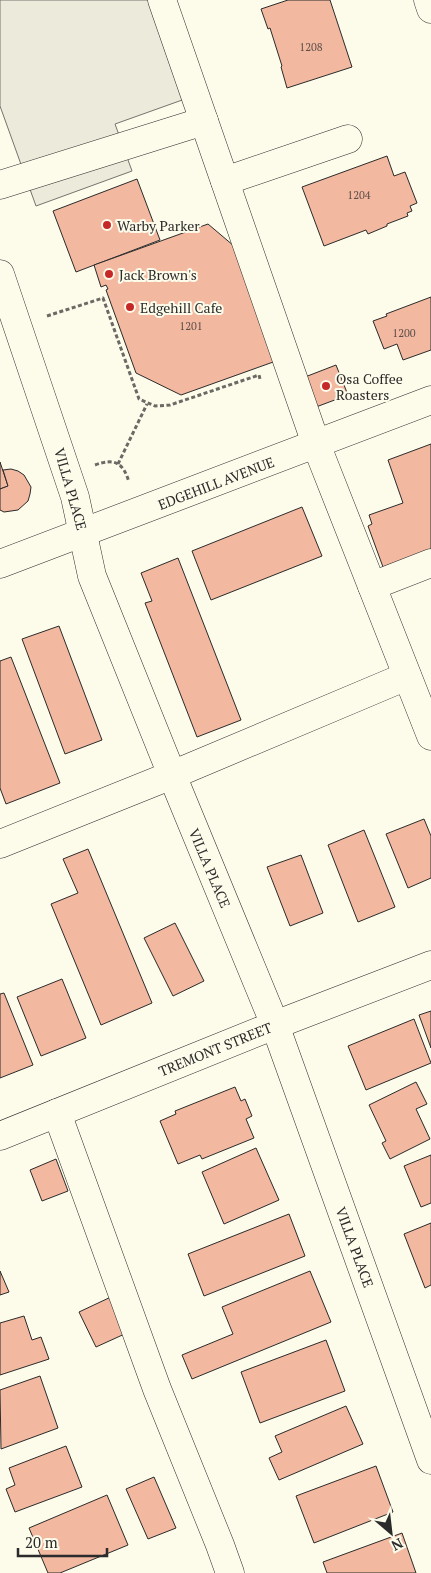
<svg xmlns="http://www.w3.org/2000/svg" width="431" height="1573" font-family="'PT Serif',serif">
	<style>
		.parking { fill: #eceadb; stroke: #74746e }
		.building { fill: #f2b8a0; stroke: #2b2b2b }
		.lines { fill: none; stroke-linecap: round; stroke-linejoin: round }
		.minor-casing { stroke: #2b2b2b; stroke-width: 29 }
		.major-casing { stroke: #2b2b2b; stroke-width: 29 }
		.path { stroke: #6a6964; stroke-width: 3; stroke-dasharray: 4 2.5; stroke-linecap: butt }
		.minor { stroke: #fdfbea; stroke-width: 28 }
		.major { stroke: #fdfbea; stroke-width: 28 }
		.poi-dot { fill: #c62828; stroke: #fdfbea; stroke-width: 2 }
		.labels { text-anchor: middle; dominant-baseline: central; stroke-width: 4; stroke-linejoin: round; paint-order: stroke }
		.number-label { font-size: 11px; fill: #5d4e48 }
		.poi-label { font-size: 14px; fill: #2b2b2b; stroke: #fdfbea; text-anchor: start }
		.street-label { font-size: 14px; fill: #2b2b2b; stroke: #fdfbea }
	</style>
	<rect width="100%" height="100%" fill="#fdfbea"/>
	<polygon class="parking" points="0,0 149,0 185,99 115,124 132,171 36,206 0,106"/>
	<g class="building">
		<polygon points="288,0 330,0 352,67 287,88 281,67 282,66 270,28 268,29 261,9"/>
		<polygon points="387,156 394,176 405,172 417,203 410,206 412,211 407,213 408,216 387,224 387,226 368,234 366,230 324,246 302,187"/>
		<polygon points="137,179 160,240 76,272 53,211"/>
		<polygon points="208,224 234,246 276,361 181,395 136,373 106,290 108,289 106,285 101,287 94,265"/>
		<polygon points="431,297 431,350 403,360 397,344 384,349 373,321 387,316 386,314"/>
		<polygon points="336,365 348,395 316,407 305,377"/>
		<polygon points="431,444 431,550 383,567 368,526 372,524 369,515 403,503 388,460"/>
		<polygon points="0,462 8,486 0,489"/>
		<polygon points="11,469 18,471 24,475 31,487 30,494 28,501 18,510 4,512 0,510 0,489 8,486 3,470"/>
		<polygon points="302,507 322,556 211,600 192,551"/>
		<polygon points="178,558 241,720 197,737 145,603 152,601 141,573"/>
		<polygon points="59,626 102,740 65,754 22,639"/>
		<polygon points="11,657 60,783 6,804 0,788 0,661"/>
		<polygon points="424,819 431,836 431,878 408,888 386,834"/>
		<polygon points="364,830 395,907 358,922 328,845"/>
		<polygon points="88,849 152,1003 101,1025 51,904 78,893 63,859"/>
		<polygon points="301,855 323,913 290,926 267,867"/>
		<polygon points="175,923 204,981 173,996 144,938"/>
		<polygon points="62,979 86,1038 41,1056 17,997"/>
		<polygon points="4,993 33,1065 0,1078 0,994"/>
		<polygon points="431,1011 431,1048 419,1015"/>
		<polygon points="414,1019 431,1063 366,1090 348,1046"/>
		<polygon points="416,1082 427,1104 416,1109 430,1139 390,1159 382,1143 386,1141 369,1105"/>
		<polygon points="235,1087 241,1101 245,1099 252,1116 246,1119 254,1138 202,1159 200,1155 178,1164 160,1121 176,1114 175,1111"/>
		<polygon points="256,1148 279,1200 224,1224 202,1172"/>
		<polygon points="431,1155 431,1203 421,1207 404,1166"/>
		<polygon points="56,1159 68,1191 42,1201 30,1170"/>
		<polygon points="289,1214 305,1256 204,1296 188,1254"/>
		<polygon points="431,1223 431,1285 425,1288 404,1234"/>
		<polygon points="0,1271 9,1292 0,1295"/>
		<polygon points="310,1271 331,1322 192,1379 182,1355 233,1334 222,1307"/>
		<polygon points="113,1296 129,1332 96,1347 79,1312"/>
		<polygon points="24,1316 32,1340 41,1337 49,1359 0,1375 0,1323"/>
		<polygon points="326,1340 345,1391 260,1423 241,1372"/>
		<polygon points="40,1376 58,1428 1,1449 0,1390"/>
		<polygon points="346,1406 363,1444 279,1480 269,1458 282,1452 275,1436"/>
		<polygon points="66,1446 82,1487 15,1512 6,1489 15,1485 9,1468"/>
		<polygon points="376,1466 393,1512 314,1543 296,1496"/>
		<polygon points="154,1477 176,1528 148,1539 126,1489"/>
		<polygon points="107,1495 128,1545 60,1573 48,1573 29,1528"/>
		<polygon points="402,1533 416,1573 327,1573 323,1562"/>
	</g>
	<g class="lines">
		<g class="minor-casing">
			<g id="minor">
				<polyline points="162,0 316,444 431,736"/>
				<polyline points="225,181 348,139"/>
				<polyline points="0,185 204,121"/>
				<polyline points="0,274 75,497 92,576 172,775 275,1025 431,1460"/>
				<polyline points="0,564 431,400"/>
				<polyline points="372,586 431,563"/>
				<polyline points="0,844 172,775 407,676"/>
				<polyline points="57,1113 157,1389 220,1545 230,1573"/>
				<polyline points="0,1136 275,1025 431,965"/>
			</g>
		</g>
		<g class="major-casing">
			<polyline id="major" points="428,0 431,9"/>
		</g>
		<g class="path">
			<polyline points="47,316 103,298 139,399 155,406 170,405 259,375 260,379"/>
			<polyline points="118,464 147,404"/>
			<path d="M 95,465 C 114,458 123,462 129,482"/>
		</g>
		<use href="#minor" class="minor"/>
		<use href="#major" class="major"/>
	</g>
	<g class="poi-dot">
		<circle cx="107" cy="225" r="5"/>
		<circle cx="109" cy="274" r="5"/>
		<circle cx="130" cy="307" r="5"/>
		<circle cx="326" cy="386" r="5"/>
	</g>
	<g class="labels">
		<g class="number-label">
			<text x="311" y="47">1208</text>
			<text x="359" y="195">1204</text>
			<text x="191" y="326">1201</text>
			<text x="404" y="333">1200</text>
		</g>
		<g class="poi-label">
			<text x="117" y="225">Warby Parker</text>
			<text x="119" y="274">Jack Brown's</text>
			<text x="140" y="307">Edgehill Cafe</text>
			<text x="336" y="378">Osa Coffee<tspan x="336" dy="16">Roasters</tspan></text>
		</g>
		<g class="street-label">
			<text transform="translate(216 483) rotate(-21)">EDGEHILL AVENUE</text>
			<text transform="translate(71 489) rotate(74)">VILLA PLACE</text>
			<text transform="translate(210 868) rotate(67)">VILLA PLACE</text>
			<text transform="translate(215 1049) rotate(-22)">TREMONT STREET</text>
			<text transform="translate(355 1247) rotate(70)">VILLA PLACE</text>
		</g>
	</g>
	<g transform="translate(391 1533) rotate(152)" stroke="#fdfbea" stroke-width="4" paint-order="stroke">
	<path d="M0-4L9 19L0 12L-9 19Z" fill="#2b2b2b"/>
	<text y="-8" font-size="14" font-weight="bold" text-anchor="middle" fill="#2b2b2b">N</text>
	</g>
	<path d="M18 1548v8h89v-8" fill="none" stroke="#2b2b2b" stroke-width="2.5"/>
	<text x="25" y="1548" font-size="15" fill="#2b2b2b" stroke="#fdfbea" stroke-width="4" paint-order="stroke">20 m</text>
</svg>
